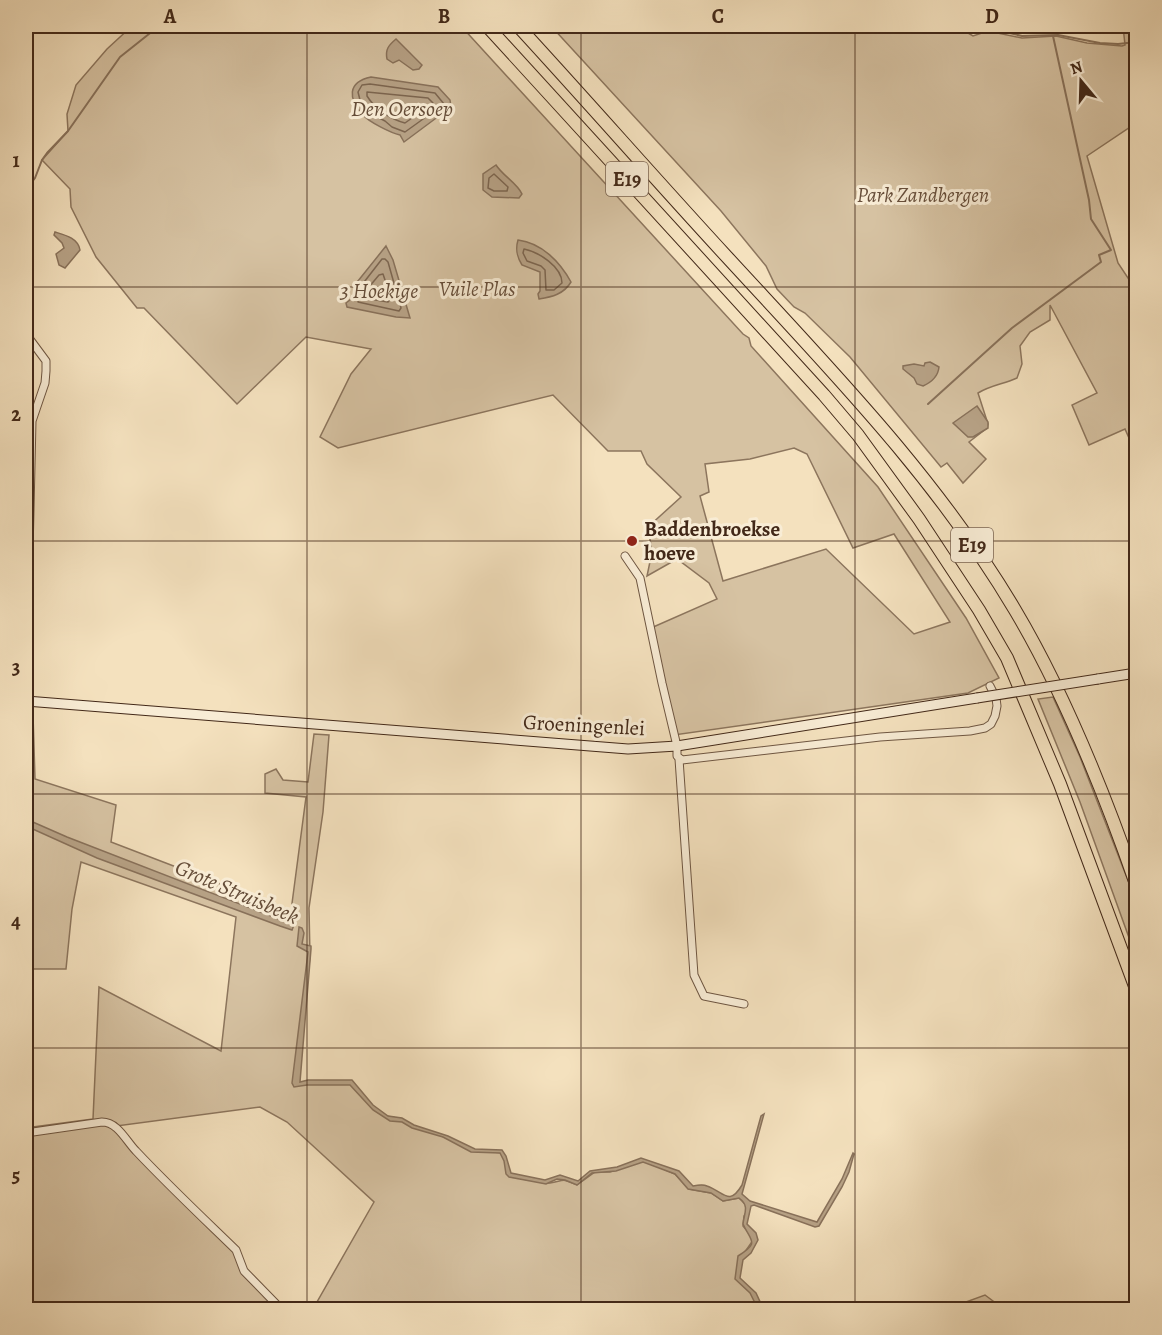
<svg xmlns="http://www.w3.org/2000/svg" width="1162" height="1335" font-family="Alegreya,serif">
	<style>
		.green { fill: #d6c2a2; stroke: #8c755d; stroke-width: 1.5; fill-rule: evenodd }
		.water { fill: #b7a286; stroke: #88715a; stroke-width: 1.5 }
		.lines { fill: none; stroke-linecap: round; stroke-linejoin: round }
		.shore { stroke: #7c654f; stroke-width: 1.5 }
		.stream { stroke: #88715a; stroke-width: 2 }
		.street-casing { stroke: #6e5642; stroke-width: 9 }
		.secondary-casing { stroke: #422818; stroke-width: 11 }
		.highway-casing { stroke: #422818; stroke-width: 14 }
		.street { stroke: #f8ecd5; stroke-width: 7 }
		.secondary { stroke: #f8ecd5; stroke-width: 9 }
		.highway { stroke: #f4e1be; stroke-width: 12 }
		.secondary-bridge-casing { stroke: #422818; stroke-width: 11; stroke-linecap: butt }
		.secondary-bridge { stroke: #f8ecd5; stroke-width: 9 }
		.grid { fill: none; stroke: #422818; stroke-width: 1.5; stroke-opacity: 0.55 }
		.poi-dot { fill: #8f2418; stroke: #f8ecd5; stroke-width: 2 }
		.labels { text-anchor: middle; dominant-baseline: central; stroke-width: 6; stroke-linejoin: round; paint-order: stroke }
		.shield { fill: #f8ecd5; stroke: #796351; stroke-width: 1.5 }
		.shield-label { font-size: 20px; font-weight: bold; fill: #422818 }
		.park-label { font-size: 21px; font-style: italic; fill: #674e3a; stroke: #f8ecd5 }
		.poi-label { font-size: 21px; font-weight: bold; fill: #422818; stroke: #f8ecd5; text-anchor: start }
		.street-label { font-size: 21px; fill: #422818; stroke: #f8ecd5 }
		.water-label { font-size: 22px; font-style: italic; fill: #654d39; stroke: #f8ecd5 }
		.neatline { fill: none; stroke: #422818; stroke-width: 2 }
		.grid-label { font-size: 20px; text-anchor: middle; font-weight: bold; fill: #422818 }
	</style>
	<rect width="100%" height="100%" fill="#f4e1be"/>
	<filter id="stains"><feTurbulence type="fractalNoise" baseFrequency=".00333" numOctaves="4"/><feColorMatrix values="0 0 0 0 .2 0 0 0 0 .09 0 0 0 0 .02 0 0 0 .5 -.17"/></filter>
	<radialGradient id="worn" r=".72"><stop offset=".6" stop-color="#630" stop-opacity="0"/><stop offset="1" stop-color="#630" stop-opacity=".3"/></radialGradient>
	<g class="green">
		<path d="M 132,26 L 461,26 L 743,334 L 749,338 L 751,346 L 878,487 L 966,618 L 999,678 L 968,693 L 674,735 L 651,628 L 717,599 L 709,583 L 677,559 L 647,576 L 652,552 L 648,527 L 681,497 L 647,464 L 641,451 L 608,451 L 553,395 L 338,448 L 320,437 L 351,374 L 371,349 L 306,337 L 237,404 L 144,308 L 137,308 L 96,257 L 71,207 L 70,189 L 42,160 L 68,131 L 67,114 L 76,85 L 107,49 ZM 794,448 L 807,454 L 853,548 L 894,534 L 950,622 L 914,634 L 826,549 L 723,581 L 700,496 L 709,492 L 705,464 L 750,459 Z"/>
		<path d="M 551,26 L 956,26 L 973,36 L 988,31 L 1022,38 L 1056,36 L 1087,43 L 1122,46 L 1125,45 L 1123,26 L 1136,26 L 1136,123 L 1087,156 L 1118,263 L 1136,290 L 1136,454 L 1125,429 L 1089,445 L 1072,405 L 1097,393 L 1050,305 L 1050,320 L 1030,332 L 1020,346 L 1022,364 L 1017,378 C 1004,384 991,385 978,393 L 988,424 L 987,428 L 969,442 L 986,459 L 963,483 L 947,463 L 941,467 L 850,357 L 805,313 L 794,307 L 777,289 L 766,266 L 721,211 Z"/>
		<polygon points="1053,697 1080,757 1136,901 1136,957 1080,802 1038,699"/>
		<path d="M 26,713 L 33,715 L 35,779 L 116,805 L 111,842 L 291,911 L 306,797 L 265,793 L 265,774 L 276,769 L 283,780 L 308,782 L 314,734 L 329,735 L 323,812 L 309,908 L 310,957 L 295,1082 L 351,1082 L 372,1107 L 386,1116 L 402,1119 L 413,1127 L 437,1134 L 474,1150 L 503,1153 L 508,1174 C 518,1176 542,1184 550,1183 C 566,1180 561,1178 577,1185 L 595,1172 L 610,1172 L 639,1162 L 647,1162 L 675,1174 L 689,1189 L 711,1193 L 723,1201 L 739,1198 L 745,1204 L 747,1212 L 744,1216 L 743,1226 L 754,1239 L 744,1253 L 737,1277 L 749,1288 L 763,1309 L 313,1309 L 374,1202 L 287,1122 L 260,1107 L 116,1126 L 236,1250 L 244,1271 L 282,1309 L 26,1309 L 26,1128 L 93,1119 L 99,987 L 221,1051 L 236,917 L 81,862 L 72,909 L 66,969 L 26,969 Z"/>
		<polygon points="985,1295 1005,1310 944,1310"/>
	</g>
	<g class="water">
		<path d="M 396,39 L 422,65 L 419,69 L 413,70 L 399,60 L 393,63 L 387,59 C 385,49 389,45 396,39 Z"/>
		<path d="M 371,77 L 438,87 L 450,100 L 451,107 L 404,142 L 400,135 C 391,133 369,122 363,115 C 348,99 347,82 371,77 Z"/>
		<path d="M 496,165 C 503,176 517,183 522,194 L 519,198 L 492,197 L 483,190 L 483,174 Z"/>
		<path d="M 55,232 C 65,235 78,238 80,250 L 65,268 L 59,265 L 56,254 L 64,248 L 62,243 L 54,235 Z"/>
		<path d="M 518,240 C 542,243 560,262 571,282 C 564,294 552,297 539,299 L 538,294 L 540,291 L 540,272 L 522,265 C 517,257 515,250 518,240 Z"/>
		<path d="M 386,246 L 393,260 L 410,318 L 396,317 L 347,307 L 346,303 C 353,298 356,294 354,286 Z"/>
		<path d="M 930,362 L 939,367 C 938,377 932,382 923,386 L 917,384 L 914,378 L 903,369 L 903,366 L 914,364 L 924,366 L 925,363 Z"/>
		<polygon points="977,406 988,422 988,428 973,437 968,437 953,423"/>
		<polygon points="26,819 67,837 294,925 292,930 280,926 97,858 26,826"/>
		<path d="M 299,927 L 302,928 L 304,933 L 302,944 L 311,946 L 311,949 L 300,1082 L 308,1080 L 352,1080 L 373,1105 L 388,1116 L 402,1118 L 414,1125 L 448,1136 L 475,1149 L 502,1150 L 506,1156 L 511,1173 L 545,1180 L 560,1175 L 578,1181 L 590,1171 L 617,1167 L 641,1158 L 679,1171 L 693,1186 C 698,1185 703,1184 707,1186 C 724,1192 729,1207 742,1185 L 761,1116 L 764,1114 L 742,1194 L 750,1201 L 817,1222 L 842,1179 L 853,1153 L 854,1154 L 849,1172 L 842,1187 L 819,1226 L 815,1227 L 754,1205 L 751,1206 L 747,1224 L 756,1233 L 758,1240 L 751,1253 L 743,1260 L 740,1278 L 756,1293 L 763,1308 L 767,1309 L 783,1307 L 793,1309 L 758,1309 L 750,1293 L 735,1279 L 738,1256 C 760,1242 751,1242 743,1224 C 744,1213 750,1206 739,1198 L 723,1201 L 711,1193 L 688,1189 L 675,1174 L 643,1162 L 616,1171 L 592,1173 L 577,1185 L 565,1180 L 557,1179 L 546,1184 L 509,1177 L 506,1174 L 504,1161 L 500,1153 L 471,1152 L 443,1137 L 412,1128 L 402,1122 L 390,1121 L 373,1110 L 350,1085 L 307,1085 L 294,1087 L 292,1083 L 308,952 L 297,946 Z"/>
	</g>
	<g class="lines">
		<g class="shore">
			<polygon points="370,84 435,93 444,104 405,132 392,127 385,121 368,112 360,100 358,92 362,85"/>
			<path d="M 367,92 L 428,98 L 433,103 L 405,123 C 390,119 375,109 367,96 Z"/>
			<polygon points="494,174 508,187 507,191 494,191 488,188 489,178"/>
			<path d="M 524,249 C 539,252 562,267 562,283 L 554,290 L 546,290 L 545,270 L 541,266 L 527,261 L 523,253 Z"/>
			<polygon points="382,259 385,259 388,262 401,308 399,311 358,302 361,286"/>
			<polygon points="383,274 391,298 388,302 370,299 368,296 369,287 379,275"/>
		</g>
		<g class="stream">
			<polyline points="958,26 973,33 992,29 1022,36 1058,35 1100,43 1118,44 1136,42"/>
			<polyline points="26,190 35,178 42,160 47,153 68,131 120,57 159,26"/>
			<polyline points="928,404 1012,328 1101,262 1099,255 1111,250 1091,219 1089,200 1053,36"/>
		</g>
		<g class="street-casing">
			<g id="street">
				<polyline points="26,334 46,361 46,371 45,383 32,421 29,554 26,612"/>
				<polyline points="625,556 640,578 662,683 677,746 677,756 682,760 880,737 970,731 985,728 991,724 995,716 997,706 996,698 990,686"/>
				<polyline points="679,759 694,975 704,996 744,1004"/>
				<path d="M 26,1133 L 102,1122 C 118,1122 126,1141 136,1151 C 168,1185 202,1217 236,1250 L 244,1271 L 282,1310"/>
			</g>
		</g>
		<g class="secondary-casing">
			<g id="secondary">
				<polyline points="1098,679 1136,673"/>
				<polyline points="26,701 628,749 677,746 977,698"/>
			</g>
		</g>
		<g class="highway-casing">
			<g id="highway">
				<polyline points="487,26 824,395 858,435 919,519 979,610 1007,658 1060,784 1136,989"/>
				<path d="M 518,26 C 588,102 656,180 727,257 C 829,368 937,478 1015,610 C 1065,694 1104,792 1136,884"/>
			</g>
		</g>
		<use href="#street" class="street"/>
		<use href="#secondary" class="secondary"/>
		<use href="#highway" class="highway"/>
		<g class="secondary-bridge-casing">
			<polyline id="secondary-bridge" points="977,698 1098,679"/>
		</g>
		<use href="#secondary-bridge" class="secondary-bridge"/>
	</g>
	<path class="grid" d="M 307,26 L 307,1310M 581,26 L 581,1310M 855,26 L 855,1310M 26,287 L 1136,287M 26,541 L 1136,541M 26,794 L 1136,794M 26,1048 L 1136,1048"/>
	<circle class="poi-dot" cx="632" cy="541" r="6"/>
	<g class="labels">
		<g class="shield">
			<rect x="606" y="162" width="42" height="34" rx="4.5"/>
			<rect x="951" y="528" width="42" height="34" rx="4.5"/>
		</g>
		<g class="shield-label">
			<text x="627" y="179">E19</text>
			<text x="972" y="545">E19</text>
		</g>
		<g class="park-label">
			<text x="923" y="195">Park Zandbergen</text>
			<text x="477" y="289">Vuile Plas</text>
		</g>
		<g class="poi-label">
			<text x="644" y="529">Baddenbroekse<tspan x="644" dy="24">hoeve</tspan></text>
		</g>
		<g class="street-label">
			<text transform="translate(584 725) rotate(3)">Groeningenlei</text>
		</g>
		<g class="water-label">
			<text x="402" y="109">Den Oersoep</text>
			<text x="379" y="291">3 Hoekige</text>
			<text transform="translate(237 892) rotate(23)">Grote Struisbeek</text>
		</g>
	</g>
	<rect width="1162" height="1335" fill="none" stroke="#f4e1be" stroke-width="66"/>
	<g transform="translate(1081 81) rotate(341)" stroke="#f8ecd5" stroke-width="4.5" paint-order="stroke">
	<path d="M0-4.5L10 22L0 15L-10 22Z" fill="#422818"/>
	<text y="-9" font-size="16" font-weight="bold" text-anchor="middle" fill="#422818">N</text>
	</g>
	<rect x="33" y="33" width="1096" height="1269" class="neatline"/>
	<g class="grid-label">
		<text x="170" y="23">A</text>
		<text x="444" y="23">B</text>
		<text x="718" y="23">C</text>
		<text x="992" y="23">D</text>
		<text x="16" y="167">1</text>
		<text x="16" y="421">2</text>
		<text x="16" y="674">3</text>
		<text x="16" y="928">4</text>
		<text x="16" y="1182">5</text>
	</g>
	<rect width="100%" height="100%" filter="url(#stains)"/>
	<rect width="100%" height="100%" fill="url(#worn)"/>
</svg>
